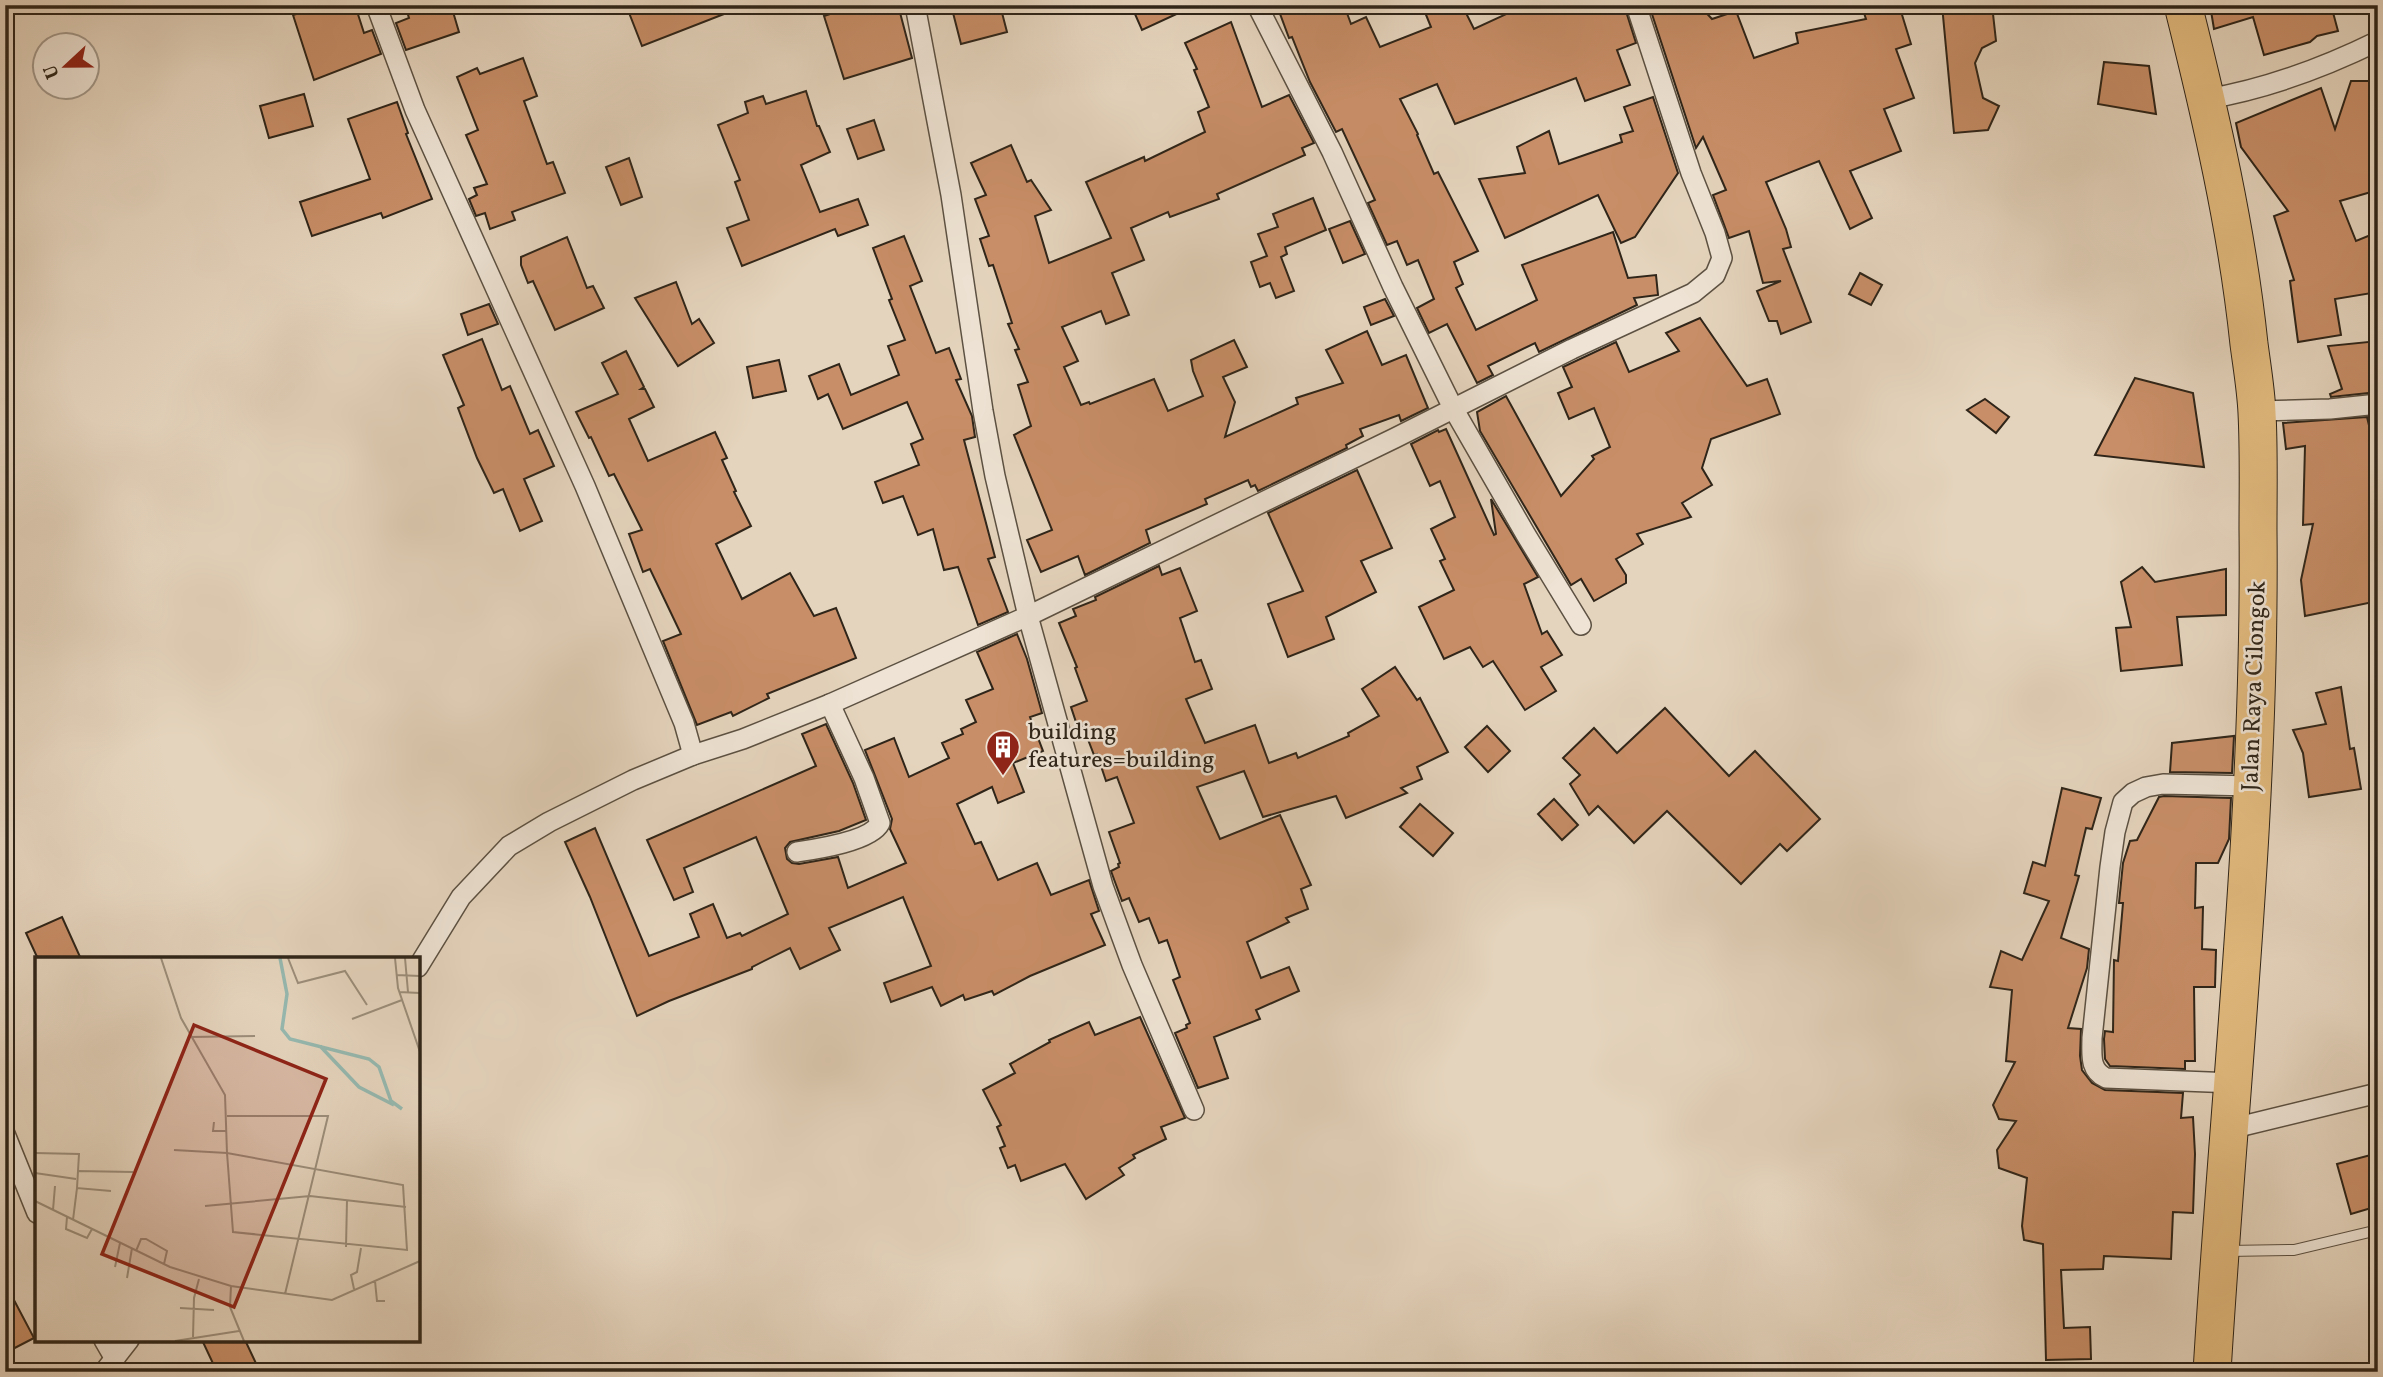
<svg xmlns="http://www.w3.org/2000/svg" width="2383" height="1377" font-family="Vollkorn,serif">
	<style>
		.building { fill: #c88e67; stroke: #2f2519; stroke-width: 2 }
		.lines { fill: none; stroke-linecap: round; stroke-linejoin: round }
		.lane-casing { stroke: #5c5142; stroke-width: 12 }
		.street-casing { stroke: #5c5142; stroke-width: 22 }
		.highway-casing { stroke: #2f2519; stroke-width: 39 }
		.lane { stroke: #eee3d4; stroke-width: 10 }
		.street { stroke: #eee3d4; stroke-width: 19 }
		.highway { stroke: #e2ba7e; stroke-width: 37 }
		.labels { text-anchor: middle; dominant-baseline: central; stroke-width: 5; stroke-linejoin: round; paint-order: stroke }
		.street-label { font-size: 24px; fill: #2f2519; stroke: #eee3d4 }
		.poi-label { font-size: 24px; fill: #2f2519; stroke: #eee3d4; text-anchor: start }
		.inset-river { fill: none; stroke: #96b8af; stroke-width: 3.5 }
		.inset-road { fill: none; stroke: #9c8e7b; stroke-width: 2 }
		.view { fill: #8f2418; fill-opacity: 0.15; stroke: #8f2418; stroke-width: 3.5 }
		.inset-edge { fill: none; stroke: #2f2519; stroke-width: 3.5 }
	</style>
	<rect width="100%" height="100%" fill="#e5d4bd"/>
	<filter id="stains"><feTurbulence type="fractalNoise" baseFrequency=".00286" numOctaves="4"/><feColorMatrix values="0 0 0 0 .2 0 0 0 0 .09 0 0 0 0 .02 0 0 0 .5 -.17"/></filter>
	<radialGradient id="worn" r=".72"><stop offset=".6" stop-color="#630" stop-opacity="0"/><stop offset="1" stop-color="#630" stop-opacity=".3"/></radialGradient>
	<g class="building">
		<polygon points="325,5 355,5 364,33 372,30 381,54 314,80 293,15"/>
		<polygon points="405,5 451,5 459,32 406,50 396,23 409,18"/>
		<polygon points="626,5 742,5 742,7 642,46"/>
		<polygon points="857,5 898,5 912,58 844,79 824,16"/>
		<polygon points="951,5 1000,5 1007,32 961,44"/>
		<polygon points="1131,5 1196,5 1142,30"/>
		<polygon points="1295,5 1344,5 1351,24 1366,17 1380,47 1431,27 1422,5 1462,5 1474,29 1526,5 1624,5 1636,43 1617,50 1630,85 1585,101 1576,78 1455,124 1437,84 1400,99 1418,134 1417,135 1434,174 1438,172 1478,251 1454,262 1463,284 1456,288 1476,330 1537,300 1522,265 1613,232 1628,278 1656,275 1658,295 1634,298 1637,305 1539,352 1535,343 1488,366 1493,375 1477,383 1447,324 1429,333 1417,308 1434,299 1418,260 1407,265 1397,241 1387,245 1368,203 1375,200 1342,129 1336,132 1310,82 1292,37 1289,38 1279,11"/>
		<polygon points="1649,5 1699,5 1712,19 1736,11 1754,58 1798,43 1796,33 1866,19 1864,13 1890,5 1899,5 1911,44 1896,49 1914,98 1884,109 1901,151 1850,171 1872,218 1850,229 1819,161 1766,182 1786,229 1791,247 1783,249 1811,322 1781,334 1777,321 1769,321 1757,291 1781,281 1763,283 1749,231 1729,238 1713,195 1726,190 1703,137 1696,148"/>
		<polygon points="1942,5 1992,5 1996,41 1982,48 1975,63 1983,98 1999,106 1988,130 1954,133"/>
		<polygon points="2210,5 2331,5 2338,31 2317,36 2310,42 2264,55 2253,17 2214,29"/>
		<polygon points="1231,22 1262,107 1289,95 1314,143 1302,148 1305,155 1217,194 1219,199 1170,217 1168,212 1131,228 1144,260 1112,273 1129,315 1106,324 1101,311 1062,327 1078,361 1064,367 1081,405 1089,402 1090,404 1154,379 1168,411 1203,396 1193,371 1191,360 1234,340 1247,367 1223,377 1235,402 1225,437 1298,404 1296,398 1343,383 1326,350 1367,331 1382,365 1406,355 1428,408 1401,421 1399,415 1360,429 1363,436 1346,445 1347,448 1258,491 1255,485 1251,487 1248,480 1205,499 1207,504 1146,530 1150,543 1085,575 1078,556 1041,572 1027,540 1052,530 1014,435 1031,426 1018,385 1028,382 1015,350 1019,349 1008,324 1012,323 993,265 989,266 980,239 989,236 975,199 986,195 971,163 1011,145 1027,182 1031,180 1051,210 1035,216 1049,263 1111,238 1086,182 1144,157 1145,161 1205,132 1198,112 1209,107 1194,70 1197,69 1185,43"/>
		<polygon points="523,58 537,96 524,101 547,164 553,162 565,193 512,212 515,220 490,229 485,213 476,216 469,199 477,195 474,188 487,184 466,135 478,130 457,77 477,68 480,74"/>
		<polygon points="2104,62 2149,66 2156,114 2098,104"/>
		<polygon points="2351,81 2378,81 2378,190 2340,201 2356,241 2378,232 2378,292 2335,299 2341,335 2298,342 2290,281 2294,280 2274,216 2288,211 2241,147 2236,123 2321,88 2335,129"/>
		<polygon points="806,91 817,126 819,126 830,152 801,165 820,212 858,199 868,225 838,236 835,229 742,266 727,228 749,220 735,182 740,180 718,125 748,113 745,102 763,96 766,104"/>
		<polygon points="304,94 313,126 269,138 260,106"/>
		<polygon points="1653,97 1678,173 1635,237 1621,243 1598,195 1505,238 1479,179 1525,173 1517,147 1549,131 1559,164 1622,142 1620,135 1633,131 1624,107"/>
		<polygon points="397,102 408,133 406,134 432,199 383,218 381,213 312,236 300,202 370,179 348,119"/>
		<polygon points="874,120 884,150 858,159 847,129"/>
		<polygon points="629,158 642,197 621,205 606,167"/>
		<polygon points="1313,198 1326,230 1285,247 1287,254 1281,257 1294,291 1276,298 1270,283 1260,287 1251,262 1267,256 1258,234 1278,227 1273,214"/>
		<polygon points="1350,221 1365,254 1343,263 1329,229"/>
		<polygon points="904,236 922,281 910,286 936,353 949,348 961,379 956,380 972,416 975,437 964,440 995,557 988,559 1008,612 978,625 958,567 944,570 933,529 918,535 903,496 883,503 875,482 919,465 911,444 923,439 907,402 843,429 828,394 818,399 809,376 839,364 851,395 899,375 888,346 905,340 889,300 892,299 873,248"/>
		<polygon points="567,237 587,288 593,286 604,308 555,330 533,281 528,283 521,265 521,257"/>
		<polygon points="1860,273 1882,285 1871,305 1849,294"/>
		<polygon points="676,282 692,324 699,319 714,343 678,366 635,298"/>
		<polygon points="1385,299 1394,316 1371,325 1364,307"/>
		<polygon points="489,304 498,324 468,335 461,314"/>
		<polygon points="1700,318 1747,386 1767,379 1780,414 1711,439 1702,468 1712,485 1682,503 1691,517 1637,534 1643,544 1616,559 1626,575 1626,583 1594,601 1581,579 1571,585 1480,431 1477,412 1506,396 1561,496 1594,459 1592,456 1610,447 1594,408 1569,419 1558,393 1572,387 1563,367 1616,342 1629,372 1679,351 1666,333"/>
		<polygon points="482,339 502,390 510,386 530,434 538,430 554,466 524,479 542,521 520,531 503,489 494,493 477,458 458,408 464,405 443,355"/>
		<polygon points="2378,341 2378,392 2331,397 2330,394 2342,389 2328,346"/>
		<polygon points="626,351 644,387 641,389 645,389 654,407 629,419 648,461 715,432 727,458 722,460 736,491 734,492 751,526 716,544 742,599 790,573 814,616 836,608 856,658 767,694 769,698 733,716 731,712 697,725 663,641 681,634 650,569 643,572 629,534 642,530 614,474 609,476 591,437 589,438 576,412 618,394 602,363"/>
		<polygon points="779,360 786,391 753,398 747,367"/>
		<polygon points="2135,378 2193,393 2204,467 2095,455"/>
		<polygon points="1985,399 2009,417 1996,433 1967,410"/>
		<polygon points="2367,417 2373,442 2378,442 2378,601 2305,616 2301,580 2313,524 2303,525 2305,446 2286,449 2283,423"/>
		<polygon points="1446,429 1494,535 1496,534 1491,499 1538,577 1524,584 1542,634 1547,631 1562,655 1541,667 1556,691 1525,710 1493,661 1483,667 1470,647 1444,659 1419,607 1454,590 1440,561 1445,559 1431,529 1455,517 1440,481 1430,486 1411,444 1438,430 1439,432"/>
		<polygon points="1357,470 1392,548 1361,561 1376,592 1326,617 1334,639 1288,657 1268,604 1303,591 1268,513"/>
		<polygon points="1159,566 1162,575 1180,568 1197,611 1180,618 1195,662 1201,660 1212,689 1186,699 1205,743 1255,725 1269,763 1296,753 1298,758 1349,736 1348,733 1379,716 1362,689 1395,667 1417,700 1420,698 1448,752 1417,767 1422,779 1401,788 1407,793 1346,818 1336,796 1263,817 1244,771 1197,787 1220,839 1280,815 1311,885 1301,889 1308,909 1286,918 1289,922 1247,942 1261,978 1289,967 1299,991 1256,1010 1260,1019 1214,1037 1228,1078 1198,1088 1175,1033 1187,1028 1186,1025 1190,1023 1173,980 1180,977 1167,940 1159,943 1149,918 1139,922 1129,898 1122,901 1115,882 1111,871 1119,867 1118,864 1120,863 1109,832 1134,823 1117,777 1106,781 1097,754 1094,755 1082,724 1077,725 1071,707 1087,701 1075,668 1077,667 1059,623 1076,616 1073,609 1096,600 1095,597"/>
		<polygon points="2142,567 2155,582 2226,569 2226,615 2177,617 2182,665 2121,671 2116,628 2131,627 2121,582"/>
		<polygon points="1017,634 1027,659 1042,713 1030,717 1043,751 1013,763 1024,792 998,803 992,787 957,804 975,844 981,842 998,880 1037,863 1051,895 1089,880 1099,911 1091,914 1105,945 1030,976 994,995 992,991 965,1000 963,995 941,1006 932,987 891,1002 884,983 931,966 903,897 829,928 840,950 800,969 790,948 752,967 752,969 669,1001 637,1016 590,897 565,842 595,828 649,956 699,937 690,914 713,904 727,938 740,933 742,936 788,914 756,837 684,868 693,892 674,900 647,840 816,766 802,734 826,724 853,783 866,820 839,831 790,842 785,848 787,859 792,863 799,864 838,857 848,888 906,863 890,829 892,819 865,750 894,738 909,777 949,758 942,743 963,734 961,729 976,722 966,700 993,689 977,652"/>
		<polygon points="2341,687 2350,749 2354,748 2361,789 2309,797 2303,753 2293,730 2326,724 2316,693"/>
		<polygon points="1665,708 1729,776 1755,751 1820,819 1787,851 1780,844 1741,884 1667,811 1634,843 1598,806 1589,815 1570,784 1580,775 1563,758 1594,728 1617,753"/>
		<polygon points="1487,726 1510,751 1488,772 1465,747"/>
		<polygon points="2234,736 2232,773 2170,772 2172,743"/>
		<polygon points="2062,788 2101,798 2092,829 2086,828 2075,875 2079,876 2061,938 2089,949 2087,968 2068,1028 2081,1029 2080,1056 2082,1070 2092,1083 2105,1090 2183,1093 2181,1118 2193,1117 2195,1154 2193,1213 2173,1212 2171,1259 2104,1256 2103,1269 2061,1270 2064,1328 2090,1327 2091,1359 2046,1360 2043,1244 2024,1240 2022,1226 2027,1178 1999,1168 1997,1150 2016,1121 1999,1119 1993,1105 2015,1062 2006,1061 2012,990 1990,987 2001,951 2022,960 2049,901 2024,893 2033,862 2045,866"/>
		<polygon points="2164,796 2231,798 2229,839 2218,863 2196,863 2195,908 2203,907 2202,949 2216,950 2215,987 2194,987 2195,1061 2185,1061 2185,1069 2110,1066 2105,1059 2104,1039 2105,1031 2113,1032 2114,960 2118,961 2123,903 2119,903 2123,863 2130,841 2137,840 2159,797"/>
		<polygon points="1554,799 1578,825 1562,840 1538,814"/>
		<polygon points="1420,804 1453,833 1433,856 1400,827"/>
		<polygon points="62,917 81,959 38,959 26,933"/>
		<polygon points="1140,1017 1185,1118 1161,1127 1166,1139 1133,1155 1135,1158 1119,1168 1124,1175 1086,1199 1065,1164 1021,1181 1015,1165 1008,1168 1000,1148 1005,1146 997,1127 1001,1125 983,1090 1015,1073 1010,1064 1050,1042 1049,1040 1089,1022 1095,1035"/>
		<polygon points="2378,1153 2378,1206 2351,1214 2337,1164"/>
		<polygon points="5,1283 34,1338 5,1353"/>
		<polygon points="202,1340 245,1340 260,1372 217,1372"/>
	</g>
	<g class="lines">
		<g class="lane-casing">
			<polyline id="lane" points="2227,1251 2294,1250 2378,1230"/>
		</g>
		<g class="street-casing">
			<g id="street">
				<polyline points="376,5 415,110 585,486 684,723 693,755"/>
				<polyline points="915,5 951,195 983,411 995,476 1028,616 1103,886 1132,965 1194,1110"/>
				<polyline points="1257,5 1332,152 1393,287 1453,408 1526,535 1581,625"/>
				<path d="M 2207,99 C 2266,89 2323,68 2378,41"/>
				<polyline points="2257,411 2330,409 2378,404"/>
				<path d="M 797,852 C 817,849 871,841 880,823 L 864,778 L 830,704"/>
				<polyline points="418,967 461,897 509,846 549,822 633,780 693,755 743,739 830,704 1028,616 1395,438 1572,349 1693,293 1715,275 1722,258 1715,233 1691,173 1636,5"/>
				<path d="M 2234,1083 L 2106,1078 C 2089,1070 2092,1054 2092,1038 L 2110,867 L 2115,832 L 2123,802 L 2133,793 L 2146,787 L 2163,784 L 2253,786"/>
				<polyline points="2230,1129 2378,1093"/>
				<polyline points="5,1134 37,1213"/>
				<polyline points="104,1340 115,1359"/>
				<polyline points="104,1372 129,1340"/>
			</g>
		</g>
		<g class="highway-casing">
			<path id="highway" d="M 2183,5 C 2211,117 2237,229 2249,344 C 2252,367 2256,390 2257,413 C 2259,452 2258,491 2258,530 C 2261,812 2229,1091 2212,1372"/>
		</g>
		<use href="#lane" class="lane"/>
		<use href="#street" class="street"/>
		<use href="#highway" class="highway"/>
	</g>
	<defs>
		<g id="building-pin" transform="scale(1.75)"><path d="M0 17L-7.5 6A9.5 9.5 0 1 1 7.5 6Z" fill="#8f2418" stroke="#eee3d4"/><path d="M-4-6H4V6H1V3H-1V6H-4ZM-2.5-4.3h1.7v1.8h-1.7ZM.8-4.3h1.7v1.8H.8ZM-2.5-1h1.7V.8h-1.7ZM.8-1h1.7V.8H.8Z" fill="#fff"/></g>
	</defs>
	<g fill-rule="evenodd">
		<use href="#building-pin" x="1003" y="747"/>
	</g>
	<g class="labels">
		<g class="street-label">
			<text transform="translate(2255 686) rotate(-88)">Jalan Raya Cilongok</text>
		</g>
		<g class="poi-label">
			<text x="1028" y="733">building<tspan x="1028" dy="28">features=building</tspan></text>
		</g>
	</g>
	<g transform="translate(35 957)">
		<rect width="385" height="385" fill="#e5d4bd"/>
		<path class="inset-river" d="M 245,1 L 252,37 L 247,72 L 255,82 L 334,102 L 344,110 L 356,144 L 367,152M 285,89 L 324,130 L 359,148"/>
		<path class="inset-road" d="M 126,1 L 146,61 L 190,138 L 192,196 L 198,275 L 372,293 L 368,228 L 192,196 L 139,193M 253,1 L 263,26 L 310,14 L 332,48M 360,1 L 363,31 L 385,95M 370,1 L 373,35M 361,18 L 385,19M 364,35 L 385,36M 317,62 L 367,43M 156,80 L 220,79M 192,159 L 293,159 L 250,337M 179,165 L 178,174 L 191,174M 0,196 L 44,197 L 42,231M 42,214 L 98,215M 0,216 L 41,222M 0,244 L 135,310 L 196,329 L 297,343 L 385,304M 170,249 L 275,239 L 371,250M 18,253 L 20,229M 32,260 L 31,272 L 52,281 L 57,272M 38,263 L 42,231 L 76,234M 311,290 L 312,243M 101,294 L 106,282 L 111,282 L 132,294 L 129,307M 80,310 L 85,286M 92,321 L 97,291M 340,324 L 342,344 L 350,344M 196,329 L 195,350 L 209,384M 319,332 L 316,318 L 322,315 L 326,291M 145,351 L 179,353M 158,380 L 159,341 L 164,322M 140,384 L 204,374"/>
		<path class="view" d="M 159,68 L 291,122 L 199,350 L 67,297 Z"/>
		<rect width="385" height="385" class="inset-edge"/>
	</g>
	<rect width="2383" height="1377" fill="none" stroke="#e5d4bd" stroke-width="28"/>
	<rect x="7" y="7" width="2369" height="1363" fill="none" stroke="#2f2519" stroke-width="3.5"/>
	<rect x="14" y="14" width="2355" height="1349" fill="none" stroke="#2f2519" stroke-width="2"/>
	<g transform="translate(66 66) rotate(248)"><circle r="33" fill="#eee3d4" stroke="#a29789" stroke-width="2"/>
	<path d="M0-5L12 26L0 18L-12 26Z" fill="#8f2418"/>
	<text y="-10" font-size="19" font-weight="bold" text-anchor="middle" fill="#2f2519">U</text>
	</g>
	<rect width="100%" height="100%" filter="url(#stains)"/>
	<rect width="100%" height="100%" fill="url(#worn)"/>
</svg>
